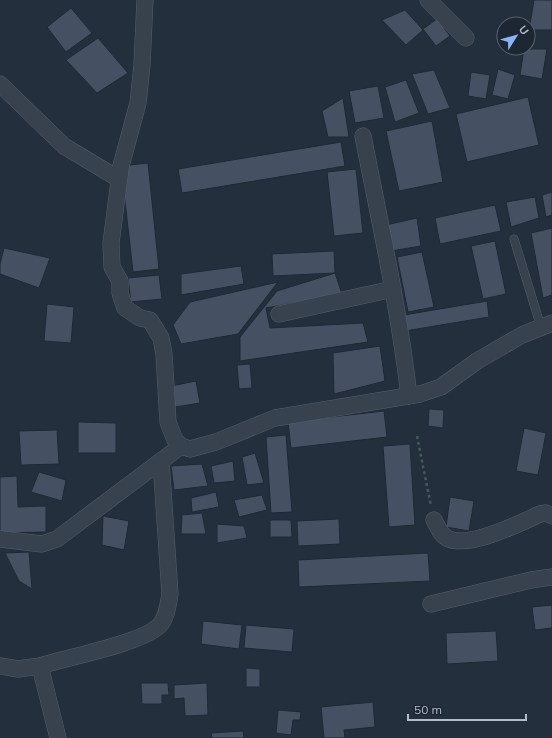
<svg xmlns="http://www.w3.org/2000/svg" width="552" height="738" font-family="Mulish,sans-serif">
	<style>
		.building { fill: #455162; stroke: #1f2835 }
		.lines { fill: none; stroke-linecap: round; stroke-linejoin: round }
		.lane-casing { stroke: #565f6c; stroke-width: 9 }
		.street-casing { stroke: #565f6c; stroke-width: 17 }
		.path { stroke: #44595c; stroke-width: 2.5; stroke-dasharray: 3 3; stroke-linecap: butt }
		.lane { stroke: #38414e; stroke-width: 8 }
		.street { stroke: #38414e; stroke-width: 16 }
	</style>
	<rect width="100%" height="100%" fill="#242f3e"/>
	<g class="building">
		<polygon points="534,0 552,0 552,30 529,30"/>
		<polygon points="71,8 92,33 66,52 47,27"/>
		<polygon points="405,10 423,30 406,45 382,20"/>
		<polygon points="437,19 450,36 436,46 423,29"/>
		<polygon points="98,38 128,73 97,93 66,60"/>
		<polygon points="524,49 547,49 542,79 520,75"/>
		<polygon points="498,69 515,75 508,99 492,95"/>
		<polygon points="434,70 450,108 428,114 412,74"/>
		<polygon points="471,72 490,75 486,99 468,96"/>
		<polygon points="406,80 419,113 395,122 385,87"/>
		<polygon points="378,86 384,118 355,123 349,91"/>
		<polygon points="528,97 539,145 467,162 456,114"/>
		<polygon points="343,98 349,137 328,137 322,111"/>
		<polygon points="432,121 443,182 399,191 386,131"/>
		<polygon points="341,142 345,166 182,193 178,169"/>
		<polygon points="148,163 159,269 133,272 121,166"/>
		<polygon points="356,169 363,233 334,236 327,172"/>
		<polygon points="552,192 552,215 546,217 542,195"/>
		<polygon points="535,197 539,218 511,227 506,202"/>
		<polygon points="495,205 501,231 440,244 435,218"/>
		<polygon points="417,218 421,246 391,251 386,225"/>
		<polygon points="552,228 552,295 543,298 531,233"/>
		<polygon points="495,241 506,294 483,299 471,246"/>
		<polygon points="4,248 50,258 39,288 0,274 0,264"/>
		<polygon points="334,251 335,273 273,276 272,254"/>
		<polygon points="422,252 434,307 408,312 397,257"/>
		<polygon points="241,266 244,284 181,295 181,274"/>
		<polygon points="335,273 342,294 266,308 270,328 363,323 368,342 240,361 240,337 277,291"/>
		<polygon points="159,275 162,299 131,302 128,278"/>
		<polygon points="278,282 238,334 181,344 173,325 190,302"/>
		<polygon points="487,301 489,317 405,331 404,315"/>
		<polygon points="47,304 74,307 71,343 44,341"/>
		<polygon points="380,346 385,381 334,394 333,353"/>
		<polygon points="250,364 252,388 239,389 237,365"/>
		<polygon points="196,381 200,403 175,407 171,386"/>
		<polygon points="429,409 444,410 443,428 428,426"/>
		<polygon points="384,411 387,437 291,448 288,422"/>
		<polygon points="78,422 116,423 116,453 78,453"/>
		<polygon points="524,428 546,433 538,475 516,471"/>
		<polygon points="57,430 59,464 21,465 19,431"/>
		<polygon points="286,435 292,512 271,513 266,437"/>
		<polygon points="410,444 415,525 389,527 383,446"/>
		<polygon points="255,453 264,483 247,485 242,457"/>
		<polygon points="233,461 235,481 214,483 211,466"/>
		<polygon points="202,464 208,486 174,490 171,466"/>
		<polygon points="39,472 66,480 62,501 31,492"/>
		<polygon points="17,476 18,507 46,506 46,532 0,533 0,477"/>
		<polygon points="216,492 219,507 192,512 191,498"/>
		<polygon points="262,495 267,510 239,517 234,500"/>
		<polygon points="450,497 474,501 469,531 446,527"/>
		<polygon points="202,513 206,534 181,534 182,515"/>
		<polygon points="103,516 129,521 124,550 102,545"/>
		<polygon points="339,519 340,544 298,546 297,521"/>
		<polygon points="270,520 291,520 292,537 270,537"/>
		<polygon points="217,524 244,526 247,538 217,543"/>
		<polygon points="29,552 32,589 19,581 5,553"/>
		<polygon points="428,553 430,581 299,587 298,560"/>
		<polygon points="552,605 552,628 535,630 532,607"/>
		<polygon points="203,621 242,625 239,649 201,644"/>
		<polygon points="246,625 294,629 292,652 244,648"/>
		<polygon points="496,631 498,661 447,664 446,633"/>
		<polygon points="246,668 260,669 260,687 246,687"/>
		<polygon points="141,683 168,683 169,695 162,695 162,704 142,704"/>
		<polygon points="207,683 208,715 185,716 184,698 174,699 174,685"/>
		<polygon points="373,702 375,727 344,730 345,738 324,738 321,707"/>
		<polygon points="278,710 301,712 300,720 293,720 291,735 276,733"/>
		<polygon points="243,731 244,738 212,738 211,733"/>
	</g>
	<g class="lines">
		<g class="lane-casing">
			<polyline id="lane" points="514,239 541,327"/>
		</g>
		<g class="street-casing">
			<g id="street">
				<polyline points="145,0 142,65 138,103 121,166 111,243 112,267 120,281 120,293 125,308 140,318 150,320 161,338 164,354 168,422 175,440 181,446 190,449 216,442 275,418 420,394 441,387 477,361 522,335 552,323"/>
				<polyline points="428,0 466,38"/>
				<polyline points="0,84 64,146 119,179"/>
				<path d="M 363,136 C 380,223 399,309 409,396"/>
				<polyline points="279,314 393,289"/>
				<path d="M 434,520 C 438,527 441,536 449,539 C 469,548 521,523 540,514 L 546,513 L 552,516"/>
				<polyline points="0,539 42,544 57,539 181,446"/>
				<polyline points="431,604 531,580 552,577"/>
				<polyline points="0,666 18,669 40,666"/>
				<path d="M 58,738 L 40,666 C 68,657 139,644 159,626 C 167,618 168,605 170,594 L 161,461"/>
			</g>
		</g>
		<polyline class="path" points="417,436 431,506"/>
		<use href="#lane" class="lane"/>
		<use href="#street" class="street"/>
	</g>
	<g transform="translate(516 36) rotate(53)"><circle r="19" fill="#1d2633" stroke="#59626f"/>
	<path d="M0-3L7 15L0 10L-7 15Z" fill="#8ab4f8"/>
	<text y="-6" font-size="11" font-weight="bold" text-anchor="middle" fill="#b4bcc9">U</text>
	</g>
	<path d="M408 714v6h118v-6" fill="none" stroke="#b4bcc9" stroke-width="2"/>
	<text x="414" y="714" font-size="12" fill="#b4bcc9" stroke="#1d2633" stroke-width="3" paint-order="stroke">50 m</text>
</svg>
